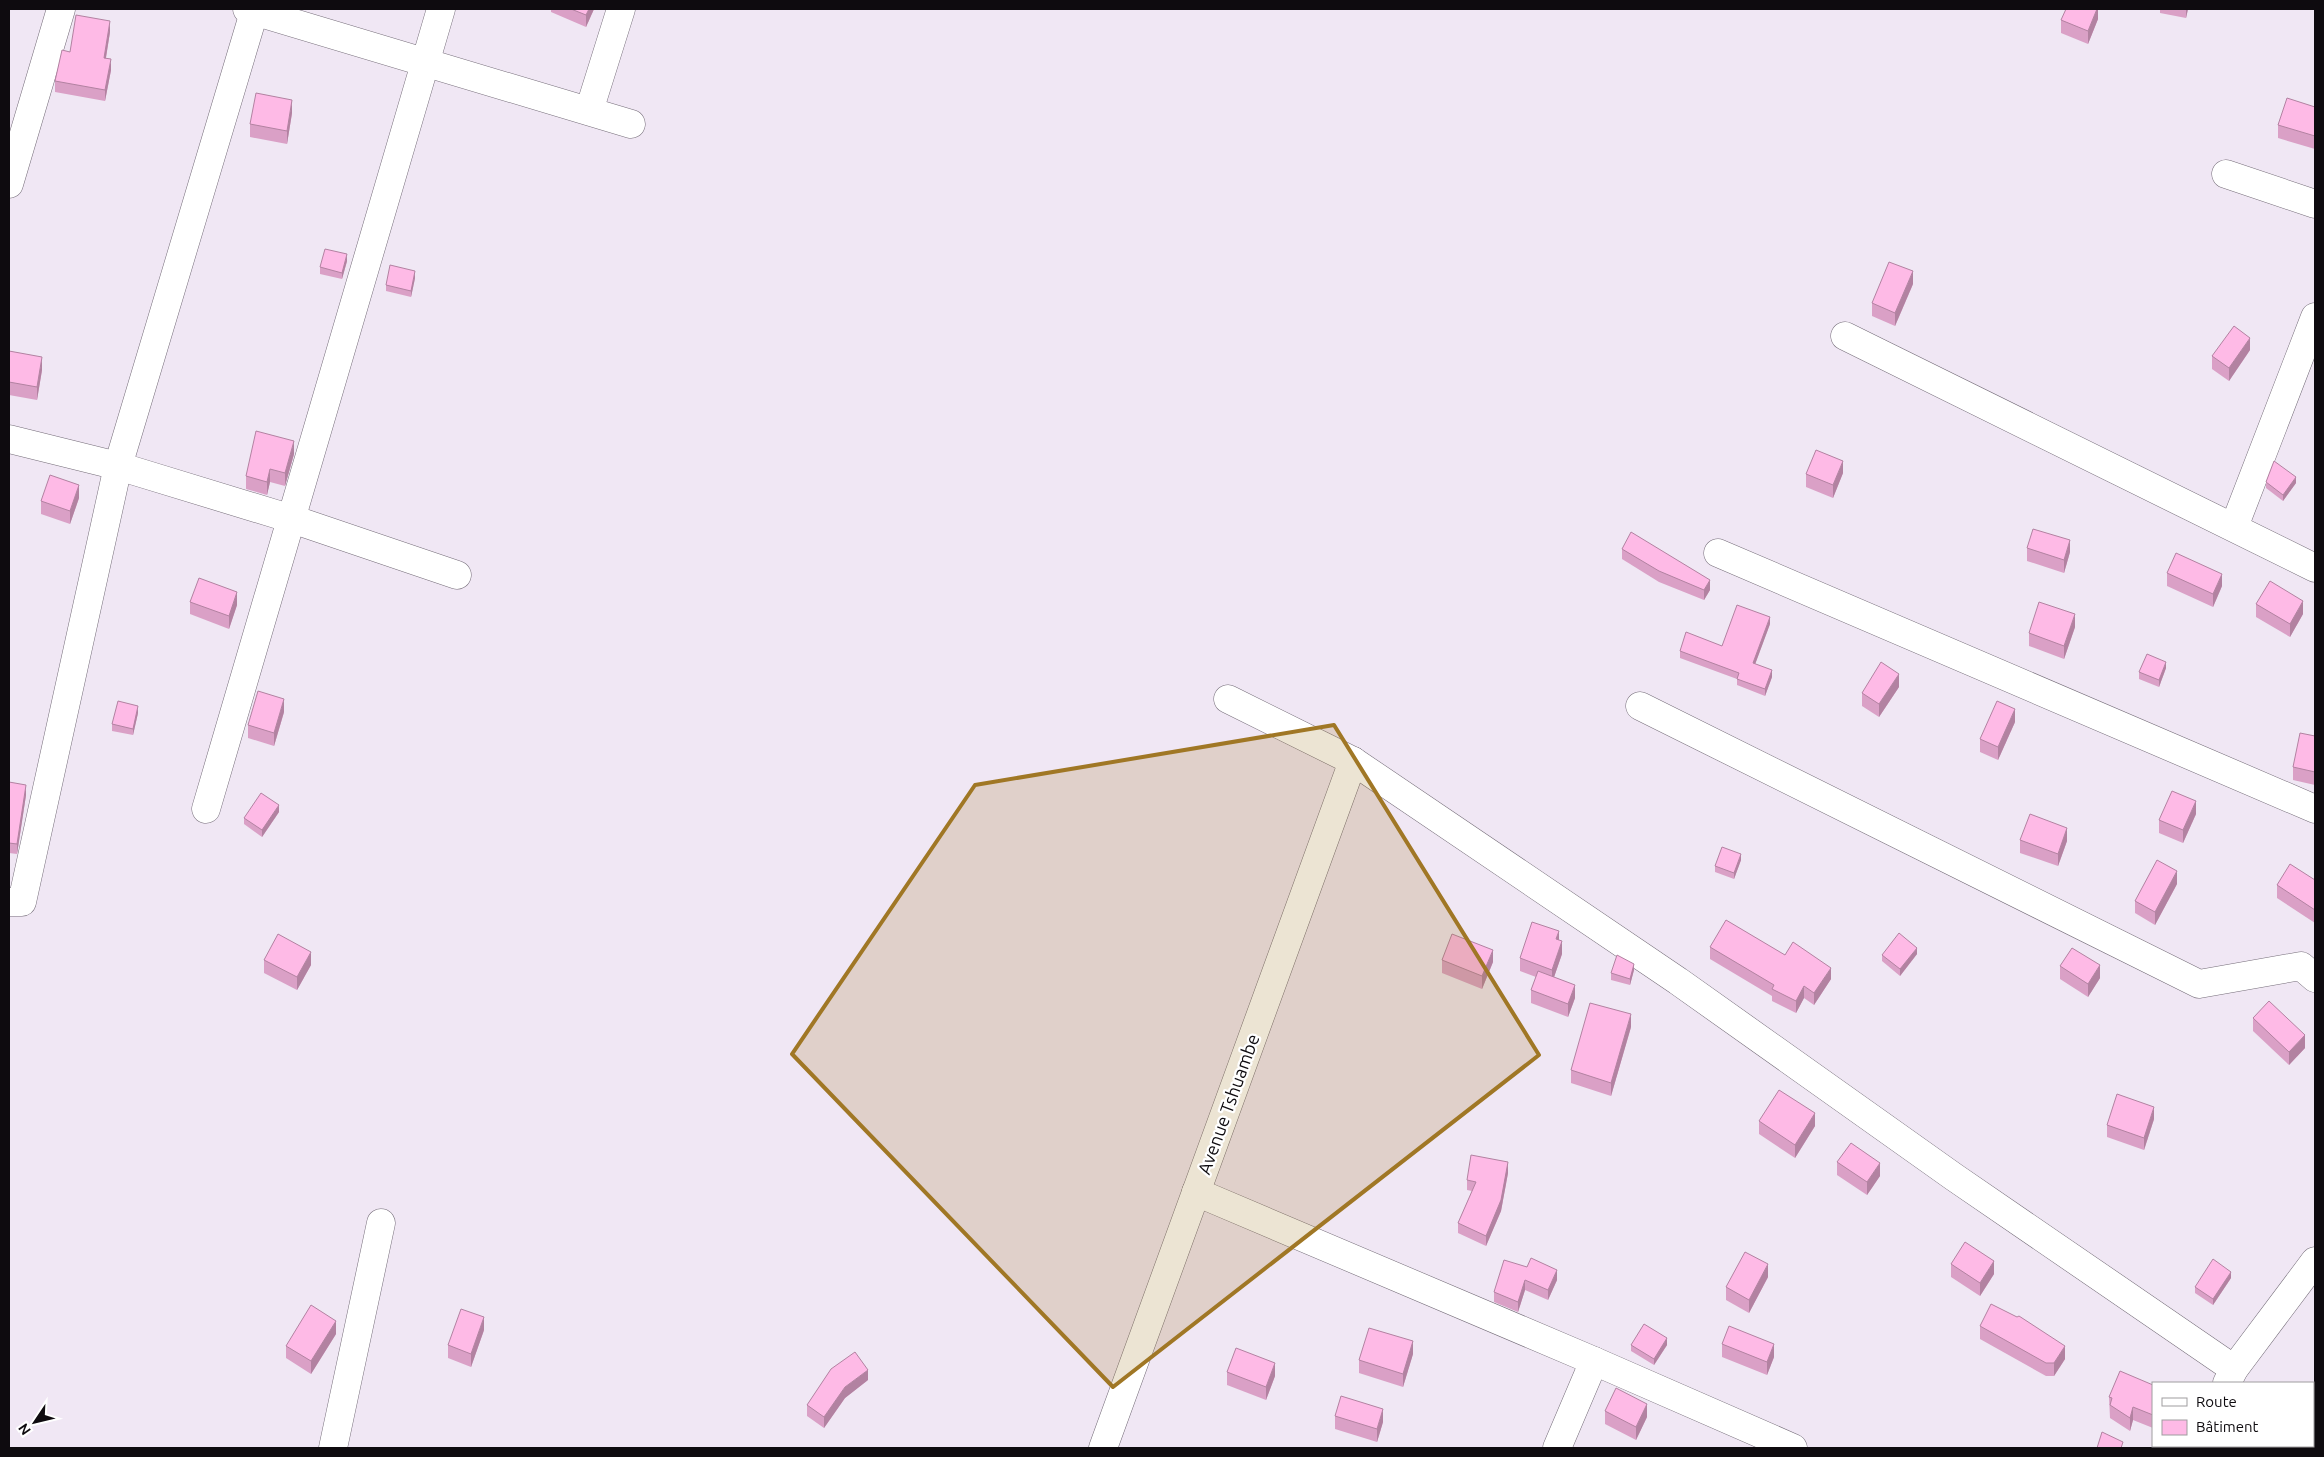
<svg xmlns="http://www.w3.org/2000/svg" width="2324" height="1457" font-family="Ubuntu,sans-serif">
	<style>
		.lines { fill: none; stroke-linecap: round; stroke-linejoin: round }
		.minor-casing { stroke: #756d79; stroke-width: 29 }
		.tertiary-casing { stroke: #756d79; stroke-width: 29 }
		.minor { stroke: #fff; stroke-width: 28 }
		.tertiary { stroke: #fff; stroke-width: 28 }
		.wall { fill: #daa0c6 }
		.shaded-wall { fill: #b282a1 }
		.building { fill: #febae6; stroke: #b282a1 }
		.marked { fill: #a07725; fill-opacity: 0.2; stroke: #a07725; stroke-width: 4; stroke-linejoin: round }
		.labels { text-anchor: middle; dominant-baseline: central; stroke-width: 4.5; stroke-linejoin: round; paint-order: stroke }
		.street-label { font-size: 18px; fill: #0e0b0f; stroke: #fff }
	</style>
	<rect width="100%" height="100%" fill="#f0e7f4"/>
	<g class="lines">
		<g class="minor-casing">
			<g id="minor">
				<polyline points="247,9 631,124"/>
				<polyline points="589,111 621,9"/>
				<polyline points="2226,174 2315,204"/>
				<polyline points="9,184 61,9"/>
				<polyline points="1845,336 2315,568"/>
				<polyline points="9,439 118,466 292,519 457,575"/>
				<polyline points="2234,527 2315,317"/>
				<polyline points="1718,553 2315,809"/>
				<polyline points="1228,699 1353,761 1678,981 1954,1177 2234,1369"/>
				<polyline points="1640,706 2199,984 2301,966 2315,978"/>
				<polyline points="206,809 441,9"/>
				<polyline points="9,902 22,902 118,466 255,9"/>
				<polyline points="1196,1192 1594,1361 1793,1448"/>
				<polyline points="2227,1383 2234,1369 2315,1261"/>
				<polyline points="1103,1448 1353,761"/>
				<polyline points="1557,1448 1594,1361"/>
				<polyline points="2192,1448 2193,1446"/>
			</g>
		</g>
		<g class="tertiary-casing">
			<polyline id="tertiary" points="333,1448 381,1223"/>
		</g>
		<use href="#minor" class="minor"/>
		<use href="#tertiary" class="tertiary"/>
	</g>
	<g class="wall">
		<polygon points="551,9 594,9 586,27 551,12"/>
		<polygon points="2098,9 2098,19 2088,44 2061,33 2061,20"/>
		<polygon points="2160,9 2188,9 2186,18 2160,13"/>
		<polygon points="110,32 106,58 111,70 105,101 55,92 55,81 70,52"/>
		<polygon points="2315,107 2315,149 2278,138 2278,125"/>
		<polygon points="292,113 287,144 250,137 250,124"/>
		<polygon points="347,261 342,279 320,274 320,267"/>
		<polygon points="415,278 411,297 386,291 386,285"/>
		<polygon points="1913,284 1895,326 1872,316 1872,303"/>
		<polygon points="2250,350 2229,381 2212,369 2212,356"/>
		<polygon points="9,351 42,370 37,400 9,395"/>
		<polygon points="294,454 285,486 270,482 267,495 246,489 246,476"/>
		<polygon points="1843,473 1833,498 1806,487 1806,474"/>
		<polygon points="2266,482 2296,483 2283,501 2266,488"/>
		<polygon points="79,498 70,524 41,514 41,501"/>
		<polygon points="2027,548 2070,552 2064,573 2027,561"/>
		<polygon points="1622,549 1710,590 1704,600 1659,582 1622,559"/>
		<polygon points="2167,573 2222,586 2213,607 2167,586"/>
		<polygon points="190,602 237,605 229,629 190,614"/>
		<polygon points="2256,604 2303,614 2290,637 2256,617"/>
		<polygon points="1770,624 1755,664 1772,677 1765,696 1737,685 1737,679 1680,658 1680,651 1722,646"/>
		<polygon points="2075,627 2064,659 2029,646 2029,633"/>
		<polygon points="2166,668 2159,687 2139,679 2139,672"/>
		<polygon points="1899,687 1879,717 1862,706 1862,693"/>
		<polygon points="284,712 274,746 248,738 248,725"/>
		<polygon points="138,713 133,735 112,731 112,724"/>
		<polygon points="2015,722 1998,760 1980,752 1980,739"/>
		<polygon points="2315,736 2315,785 2293,780 2293,767"/>
		<polygon points="9,782 26,795 17,854 9,853"/>
		<polygon points="279,812 262,837 244,824 244,818"/>
		<polygon points="2196,814 2183,843 2159,833 2159,820"/>
		<polygon points="2020,840 2067,841 2058,866 2020,853"/>
		<polygon points="1741,860 1734,879 1715,872 1715,866"/>
		<polygon points="2315,880 2315,923 2277,898 2277,885"/>
		<polygon points="2177,884 2155,925 2135,913 2135,901"/>
		<polygon points="1710,947 1785,955 1831,979 1814,1005 1804,998 1796,1013 1772,1001 1772,996 1710,959"/>
		<polygon points="1562,954 1554,977 1575,998 1568,1017 1531,1003 1531,990 1536,977 1520,971 1520,958"/>
		<polygon points="1917,954 1900,976 1882,961 1882,955"/>
		<polygon points="264,960 311,965 297,990 264,973"/>
		<polygon points="1442,960 1493,962 1482,989 1442,973"/>
		<polygon points="2060,966 2100,978 2088,997 2060,979"/>
		<polygon points="1634,970 1630,985 1611,980 1611,973"/>
		<polygon points="2253,1018 2305,1048 2289,1065 2253,1031"/>
		<polygon points="1631,1027 1611,1096 1571,1083 1571,1070"/>
		<polygon points="2154,1119 2144,1150 2107,1137 2107,1125"/>
		<polygon points="1759,1121 1815,1126 1795,1158 1759,1134"/>
		<polygon points="1837,1162 1880,1176 1867,1195 1837,1175"/>
		<polygon points="1508,1173 1501,1211 1486,1246 1458,1233 1458,1223 1472,1191 1467,1190 1467,1180"/>
		<polygon points="1951,1264 1994,1274 1980,1296 1951,1277"/>
		<polygon points="1527,1267 1557,1280 1548,1300 1525,1290 1518,1312 1494,1302 1494,1292"/>
		<polygon points="1768,1277 1749,1313 1726,1300 1726,1287"/>
		<polygon points="2231,1278 2213,1305 2195,1293 2195,1287"/>
		<polygon points="1980,1326 2065,1359 2054,1376 2046,1376 1980,1339"/>
		<polygon points="484,1330 471,1367 448,1358 448,1345"/>
		<polygon points="336,1334 311,1374 286,1358 286,1346"/>
		<polygon points="1722,1344 1774,1357 1767,1375 1722,1357"/>
		<polygon points="1631,1345 1667,1345 1654,1365 1631,1351"/>
		<polygon points="1413,1354 1403,1387 1359,1373 1359,1360"/>
		<polygon points="1227,1372 1275,1376 1266,1400 1227,1385"/>
		<polygon points="868,1380 845,1398 824,1428 807,1416 807,1405"/>
		<polygon points="2153,1385 2153,1428 2133,1420 2130,1431 2110,1418 2109,1397"/>
		<polygon points="1605,1411 1647,1417 1636,1440 1605,1424"/>
		<polygon points="1335,1416 1383,1422 1377,1442 1335,1429"/>
	</g>
	<g class="shaded-wall">
		<polygon points="589,9 594,9 586,27 586,15"/>
		<polygon points="2097,9 2098,9 2098,19 2088,44 2088,31"/>
		<polygon points="2186,9 2188,9 2186,18"/>
		<polygon points="110,21 110,32 104,69 104,58"/>
		<polygon points="111,59 111,70 105,101 105,90"/>
		<polygon points="292,100 292,113 287,144 287,131"/>
		<polygon points="347,254 347,261 342,279 342,273"/>
		<polygon points="415,271 415,278 411,297 411,291"/>
		<polygon points="1913,271 1913,284 1895,326 1895,313"/>
		<polygon points="2250,338 2250,350 2229,381 2229,368"/>
		<polygon points="42,357 42,370 37,400 37,387"/>
		<polygon points="294,441 294,454 285,486 285,473"/>
		<polygon points="1843,461 1843,473 1833,498 1833,485"/>
		<polygon points="270,469 270,482 267,495 267,482"/>
		<polygon points="2296,477 2296,483 2283,501 2283,495"/>
		<polygon points="79,485 79,498 70,524 70,511"/>
		<polygon points="2070,540 2070,552 2064,573 2064,560"/>
		<polygon points="2222,574 2222,586 2213,607 2213,594"/>
		<polygon points="1710,580 1710,590 1704,600 1704,590"/>
		<polygon points="237,592 237,605 229,629 229,616"/>
		<polygon points="2303,601 2303,614 2290,637 2290,624"/>
		<polygon points="2075,614 2075,627 2064,659 2064,646"/>
		<polygon points="1770,617 1770,624 1753,670 1753,663"/>
		<polygon points="2166,662 2166,668 2159,687 2159,680"/>
		<polygon points="1772,670 1772,677 1765,696 1765,689"/>
		<polygon points="1899,674 1899,687 1879,717 1879,704"/>
		<polygon points="284,699 284,712 274,746 274,733"/>
		<polygon points="138,706 138,713 133,735 133,729"/>
		<polygon points="2015,709 2015,722 1998,760 1998,747"/>
		<polygon points="26,785 26,795 17,854 17,844"/>
		<polygon points="2196,801 2196,814 2183,843 2183,830"/>
		<polygon points="279,805 279,812 262,837 262,830"/>
		<polygon points="2067,828 2067,841 2058,866 2058,854"/>
		<polygon points="1741,854 1741,860 1734,879 1734,873"/>
		<polygon points="2177,871 2177,884 2155,925 2155,912"/>
		<polygon points="1559,931 1559,944 1556,939"/>
		<polygon points="1562,941 1562,954 1552,983 1552,970"/>
		<polygon points="1917,948 1917,954 1900,976 1900,969"/>
		<polygon points="1493,950 1493,962 1482,989 1482,976"/>
		<polygon points="311,952 311,965 297,990 297,977"/>
		<polygon points="1634,964 1634,970 1630,985 1630,979"/>
		<polygon points="2100,965 2100,978 2088,997 2088,984"/>
		<polygon points="1831,968 1831,979 1814,1005 1814,993"/>
		<polygon points="1575,985 1575,998 1568,1017 1568,1004"/>
		<polygon points="1804,986 1804,998 1796,1013 1796,1001"/>
		<polygon points="1631,1014 1631,1027 1611,1096 1611,1083"/>
		<polygon points="2305,1035 2305,1048 2289,1065 2289,1052"/>
		<polygon points="2154,1107 2154,1119 2144,1150 2144,1138"/>
		<polygon points="1815,1113 1815,1126 1795,1158 1795,1145"/>
		<polygon points="1508,1162 1508,1173 1501,1211 1486,1246 1486,1236"/>
		<polygon points="1880,1163 1880,1176 1867,1195 1867,1182"/>
		<polygon points="1994,1261 1994,1274 1980,1296 1980,1283"/>
		<polygon points="1768,1264 1768,1277 1749,1313 1749,1300"/>
		<polygon points="1557,1270 1557,1280 1548,1300 1548,1290"/>
		<polygon points="2231,1272 2231,1278 2213,1305 2213,1299"/>
		<polygon points="1525,1280 1525,1290 1518,1312 1518,1302"/>
		<polygon points="484,1317 484,1330 471,1367 471,1354"/>
		<polygon points="336,1321 336,1334 311,1374 311,1361"/>
		<polygon points="1667,1338 1667,1345 1654,1365 1654,1359"/>
		<polygon points="1413,1341 1413,1354 1403,1387 1403,1374"/>
		<polygon points="1774,1344 1774,1357 1767,1375 1767,1362"/>
		<polygon points="2065,1346 2065,1359 2054,1376 2054,1363"/>
		<polygon points="1275,1363 1275,1376 1266,1400 1266,1387"/>
		<polygon points="868,1370 868,1380 845,1398 824,1428 824,1417 845,1387"/>
		<polygon points="1647,1404 1647,1417 1636,1440 1636,1427"/>
		<polygon points="2133,1407 2133,1420 2130,1431 2130,1418"/>
		<polygon points="1383,1409 1383,1422 1377,1442 1377,1429"/>
	</g>
	<g class="building">
		<polygon points="571,9 589,9 586,15"/>
		<polygon points="2066,9 2097,9 2088,31 2061,20"/>
		<polygon points="76,15 110,21 104,58 111,59 105,90 55,81 62,50 70,52"/>
		<polygon points="256,93 292,100 287,131 250,124"/>
		<polygon points="2287,98 2315,107 2315,136 2278,125"/>
		<polygon points="325,249 347,254 342,273 320,267"/>
		<polygon points="1889,262 1913,271 1895,313 1872,303"/>
		<polygon points="390,265 415,271 411,291 386,285"/>
		<polygon points="2234,326 2250,338 2229,368 2212,356"/>
		<polygon points="9,351 42,357 37,387 9,382"/>
		<polygon points="256,431 294,441 285,473 270,469 267,482 246,476"/>
		<polygon points="1816,450 1843,461 1833,485 1806,474"/>
		<polygon points="2274,461 2296,477 2283,495 2266,482"/>
		<polygon points="50,475 79,485 70,511 41,501"/>
		<polygon points="2033,529 2070,540 2064,560 2027,548"/>
		<polygon points="1631,532 1710,580 1704,590 1659,571 1622,549"/>
		<polygon points="2176,553 2222,574 2213,594 2167,573"/>
		<polygon points="199,578 237,592 229,616 190,602"/>
		<polygon points="2270,581 2303,601 2290,624 2256,604"/>
		<polygon points="2039,602 2075,614 2064,646 2029,633"/>
		<polygon points="1737,605 1770,617 1753,663 1772,670 1765,689 1737,679 1739,673 1680,651 1686,632 1722,646"/>
		<polygon points="2147,654 2166,662 2159,680 2139,672"/>
		<polygon points="1881,662 1899,674 1879,704 1862,693"/>
		<polygon points="258,691 284,699 274,733 248,725"/>
		<polygon points="118,701 138,706 133,729 112,724"/>
		<polygon points="1997,701 2015,709 1998,747 1980,739"/>
		<polygon points="2300,733 2315,736 2315,772 2293,767"/>
		<polygon points="9,782 26,785 17,844 9,843"/>
		<polygon points="2172,791 2196,801 2183,830 2159,820"/>
		<polygon points="261,793 279,805 262,830 244,818"/>
		<polygon points="2030,814 2067,828 2058,854 2020,840"/>
		<polygon points="1722,847 1741,854 1734,873 1715,866"/>
		<polygon points="2157,860 2177,871 2155,912 2135,901"/>
		<polygon points="2290,864 2315,880 2315,910 2277,885"/>
		<polygon points="1726,920 1785,955 1793,942 1831,968 1814,993 1804,986 1796,1001 1772,989 1774,985 1710,947"/>
		<polygon points="1532,922 1559,931 1556,939 1562,941 1552,970 1520,958"/>
		<polygon points="1899,933 1917,948 1900,969 1882,955"/>
		<polygon points="278,934 311,952 297,977 264,960"/>
		<polygon points="1452,934 1493,950 1482,976 1442,960"/>
		<polygon points="2072,948 2100,965 2088,984 2060,966"/>
		<polygon points="1617,955 1634,964 1630,979 1611,973"/>
		<polygon points="1538,971 1575,985 1568,1004 1531,990"/>
		<polygon points="2269,1001 2305,1035 2289,1052 2253,1018"/>
		<polygon points="1590,1003 1631,1014 1611,1083 1571,1070"/>
		<polygon points="1779,1090 1815,1113 1795,1145 1759,1121"/>
		<polygon points="2117,1094 2154,1107 2144,1138 2107,1125"/>
		<polygon points="1851,1143 1880,1163 1867,1182 1837,1162"/>
		<polygon points="1471,1155 1508,1162 1501,1200 1486,1236 1458,1223 1476,1182 1467,1180"/>
		<polygon points="1965,1242 1994,1261 1980,1283 1951,1264"/>
		<polygon points="1745,1252 1768,1264 1749,1300 1726,1287"/>
		<polygon points="1531,1258 1557,1270 1548,1290 1525,1280 1518,1302 1494,1292 1504,1260 1527,1267"/>
		<polygon points="2213,1259 2231,1272 2213,1299 2195,1287"/>
		<polygon points="1991,1304 2017,1317 2019,1316 2065,1346 2054,1363 2046,1363 1980,1326"/>
		<polygon points="311,1305 336,1321 311,1361 286,1346"/>
		<polygon points="461,1309 484,1317 471,1354 448,1345"/>
		<polygon points="1644,1324 1667,1338 1654,1359 1631,1345"/>
		<polygon points="1729,1326 1774,1344 1767,1362 1722,1344"/>
		<polygon points="1369,1328 1413,1341 1403,1374 1359,1360"/>
		<polygon points="1236,1348 1275,1363 1266,1387 1227,1372"/>
		<polygon points="855,1352 868,1370 845,1387 824,1417 807,1405 831,1369"/>
		<polygon points="2120,1371 2153,1385 2153,1415 2133,1407 2130,1418 2110,1405 2112,1398 2109,1397"/>
		<polygon points="1616,1388 1647,1404 1636,1427 1605,1411"/>
		<polygon points="1341,1396 1383,1409 1377,1429 1335,1416"/>
		<polygon points="2102,1432 2123,1442 2121,1448 2097,1448"/>
	</g>
	<path class="marked" d="M 1334,725 L 1539,1055 L 1113,1387 L 792,1054 L 975,785 Z"/>
	<g class="labels">
		<g class="street-label">
			<text transform="translate(1228 1104) rotate(-70)">Avenue Tshuambe</text>
		</g>
	</g>
	<rect width="2324" height="1457" fill="none" stroke="#0e0b0f" stroke-width="20"/>
	<rect x="2152" y="1382" width="162" height="65" fill="#ffffff" stroke="#9f9d9f"/>
	<rect x="2162" y="1398" width="25" height="8" fill="#ffffff" stroke="#9f9d9f"/>
	<text x="2196" y="1407" font-size="15" fill="#0e0b0f">Route</text>
	<rect x="2162" y="1420" width="25" height="15" fill="#febae6" stroke="#9f9d9f"/>
	<text x="2196" y="1432" font-size="15" fill="#0e0b0f">Bâtiment</text>
	<g transform="translate(35 1422) rotate(235)" stroke="#ffffff" stroke-width="4" paint-order="stroke">
	<path d="M0-4L9 19L0 12L-9 19Z" fill="#0e0b0f"/>
	<text y="-8" font-size="14" font-weight="bold" text-anchor="middle" fill="#0e0b0f">N</text>
	</g>
</svg>
